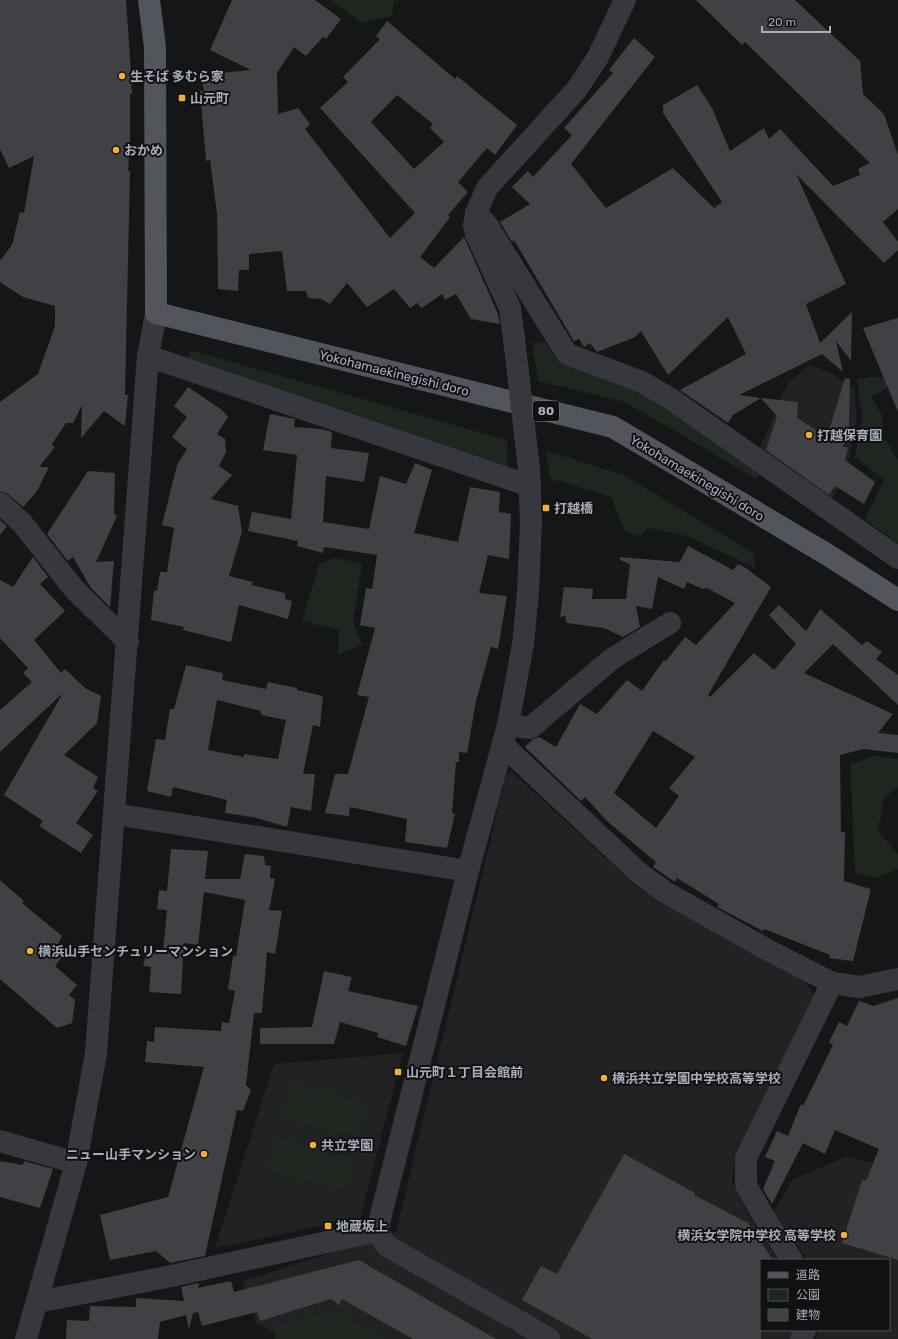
<svg xmlns="http://www.w3.org/2000/svg" width="898" height="1339" font-family="Rubik,'Noto Sans JP',sans-serif">
	<style>
		.built { fill: #222225 }
		.green { fill: #1e261f }
		.building { fill: #404145; fill-rule: evenodd }
		.lines { fill: none; stroke-linecap: round; stroke-linejoin: round }
		.minor { stroke: #37383d; stroke-width: 22 }
		.major { stroke: #53555c; stroke-width: 22 }
		.minor-bridge { stroke: #37383d; stroke-width: 22 }
		.poi-dot { fill: #f2b134; stroke: #111113; stroke-width: 1.5 }
		.labels { text-anchor: middle; dominant-baseline: central; stroke-width: 4; stroke-linejoin: round; paint-order: stroke }
		.shield { fill: #111113; stroke: #7b7e86; stroke-width: 1 }
		.shield-label { font-size: 12px; font-weight: bold; fill: #a8adb8 }
		.poi-label { font-size: 13px; font-weight: bold; fill: #a8adb8; stroke: #111113; text-anchor: start }
		.street-label { font-size: 13px; fill: #a8adb8; stroke: #111113 }
	</style>
	<rect width="100%" height="100%" fill="#161618"/>
	<g class="built">
		<polygon points="810,365 831,373 854,389 857,417 846,473 831,501 758,452 788,382"/>
		<polygon points="511,771 637,887 806,982 815,997 735,1158 732,1182 749,1216 778,1260 761,1260 761,1330 795,1330 791,1339 286,1339 256,1323 243,1281 396,1232 506,775"/>
		<polygon points="403,1053 360,1218 215,1248 274,1064"/>
		<polygon points="846,1157 874,1163 898,1172 898,1339 815,1339 819,1330 889,1330 889,1260 807,1260 774,1211 793,1179"/>
	</g>
	<g class="green">
		<polygon points="330,0 394,0 392,16 362,23"/>
		<polygon points="545,342 556,359 646,391 762,472 756,479 625,402 538,381 532,343"/>
		<polygon points="190,350 507,440 508,469 188,360"/>
		<polygon points="870,377 889,378 891,385 871,397 882,415 884,438 898,460 898,544 865,519 884,480 855,457 862,416 857,379"/>
		<polygon points="546,451 624,475 753,553 756,568 687,536 648,528 641,536 625,532 611,497 550,478"/>
		<polygon points="334,558 362,563 353,621 362,645 338,655 338,630 302,620 319,564"/>
		<polygon points="875,756 898,759 898,787 884,798 878,831 898,854 898,869 876,878 855,873 850,764"/>
		<polygon points="291,1083 367,1104 357,1136 282,1119"/>
		<polygon points="278,1137 352,1157 344,1190 268,1170"/>
		<polygon points="334,1311 385,1339 275,1339 275,1326"/>
	</g>
	<g class="building">
		<polygon points="0,0 126,0 130,57 132,94 130,94 130,144 128,171 130,171 125,395 128,395 125,426 104,411 81,438 82,405 73,423 66,423 52,444 55,447 39,467 49,467 37,491 23,507 8,494 0,491 0,402 38,374 55,326 55,306 23,297 0,282 0,261 12,245 20,212 24,213 34,156 9,168 0,149"/>
		<path d="M 232,0 L 315,0 L 341,19 L 326,39 L 323,37 L 306,56 L 294,47 L 277,73 L 278,114 L 298,108 L 310,124 L 305,129 L 390,238 L 415,213 L 320,108 L 348,82 L 343,77 L 380,39 L 376,36 L 387,21 L 455,79 L 457,76 L 517,125 L 495,155 L 487,148 L 458,182 L 468,192 L 448,215 L 450,217 L 420,257 L 434,268 L 464,237 L 498,314 L 500,324 L 471,319 L 456,294 L 445,300 L 442,294 L 422,308 L 417,303 L 410,308 L 394,289 L 367,307 L 347,283 L 330,304 L 321,299 L 308,298 L 306,291 L 287,291 L 282,251 L 249,254 L 249,270 L 239,270 L 238,291 L 218,289 L 217,214 L 210,160 L 206,161 L 200,91 L 204,91 L 201,75 L 251,70 L 210,50 ZM 397,95 L 433,124 L 430,128 L 444,142 L 414,169 L 371,122 Z"/>
		<polygon points="696,0 795,0 860,61 863,94 884,114 898,155 898,209 883,222 898,242 898,250 884,263 796,174 846,284 806,304 820,343 852,312 851,361 836,341 843,372 822,354 739,395 761,398 733,415 728,423 680,390 746,354 728,317 668,375 641,331 635,337 597,352 590,343 584,347 579,339 574,341 514,240 512,242 500,222 530,204 512,187 528,171 533,177 572,135 564,128 613,73 609,70 634,38 655,57 571,164 606,208 673,168 714,208 722,202 663,113 663,105 697,85 712,108 730,151 764,128 769,139 780,129 833,186 860,175 858,169 870,163 745,42 742,45"/>
		<polygon points="898,318 898,412 863,328"/>
		<polygon points="845,378 850,379 849,427 843,447 848,447 845,460 875,482 864,504 835,486 829,495 766,450 777,416 761,398 798,402 797,418 827,437"/>
		<polygon points="188,387 222,410 228,417 217,434 225,439 226,452 219,466 232,475 211,499 238,506 242,532 229,576 253,582 252,585 285,593 285,599 292,601 288,619 239,605 231,642 183,630 184,627 151,620 154,590 157,591 160,572 167,572 174,528 162,525 177,465 187,449 172,437 187,417 174,406"/>
		<polygon points="270,414 295,419 294,427 321,429 332,432 331,448 369,453 364,482 326,476 323,522 369,529 380,476 406,484 415,463 432,470 414,533 458,542 470,487 500,492 499,512 511,514 509,559 488,555 479,593 507,596 498,649 491,647 476,701 467,753 459,752 459,762 456,762 452,813 455,814 447,848 405,842 407,819 350,807 349,816 325,813 335,774 348,774 369,697 357,695 375,628 360,625 366,588 372,589 377,555 324,547 323,553 297,546 298,541 248,531 252,512 291,519 297,455 263,450"/>
		<polygon points="88,471 115,473 114,514 117,516 96,562 114,561 110,607 91,588 73,557 68,561 47,534"/>
		<polygon points="0,520 7,526 0,535"/>
		<path d="M 688,546 L 733,570 L 738,564 L 746,568 L 771,587 L 708,695 L 710,697 L 754,653 L 774,670 L 796,644 L 769,615 L 779,605 L 806,631 L 820,609 L 862,645 L 867,641 L 882,652 L 876,659 L 898,675 L 898,705 L 833,644 L 804,673 L 893,714 L 878,733 L 898,735 L 898,753 L 863,749 L 840,755 L 841,832 L 845,832 L 844,881 L 871,889 L 853,961 L 829,958 L 830,955 L 764,929 L 763,931 L 717,907 L 719,904 L 677,878 L 675,882 L 653,867 L 656,862 L 607,821 L 585,797 L 581,801 L 525,747 L 532,740 L 539,737 L 556,747 L 580,704 L 597,714 L 627,680 L 642,691 L 664,660 L 666,661 L 685,637 L 696,645 L 735,603 L 707,588 L 703,589 L 687,582 L 684,589 L 658,577 L 652,609 L 636,606 L 640,627 L 623,637 L 604,628 L 567,623 L 565,616 L 560,617 L 564,587 L 593,589 L 592,599 L 626,599 L 630,564 L 620,560 L 620,557 L 680,562 ZM 653,731 L 695,757 L 669,788 L 679,796 L 656,828 L 614,793 Z"/>
		<polygon points="33,557 48,577 40,584 65,611 34,640 61,673 65,669 85,688 101,696 97,723 64,755 98,777 93,788 98,791 76,823 93,835 81,853 39,826 43,821 4,795 63,693 0,752 0,710 32,682 23,673 28,668 0,638 0,580 13,587"/>
		<path d="M 186,665 L 223,673 L 222,680 L 266,689 L 268,682 L 297,688 L 297,690 L 323,696 L 320,727 L 313,725 L 303,774 L 315,774 L 311,811 L 291,807 L 287,827 L 253,817 L 225,813 L 227,800 L 173,787 L 171,797 L 147,791 L 156,739 L 165,740 L 170,709 L 174,709 ZM 217,700 L 261,711 L 261,715 L 286,720 L 278,759 L 244,754 L 244,757 L 208,750 Z"/>
		<polygon points="171,849 208,851 205,879 240,879 245,854 264,856 265,865 271,866 270,878 275,879 269,910 282,911 275,954 267,952 262,1013 254,1013 246,1085 251,1090 243,1111 237,1110 205,1256 170,1263 156,1251 110,1260 100,1215 168,1197 204,1067 145,1062 147,1041 154,1042 155,1027 221,1031 222,1022 229,1023 235,991 228,989 233,956 236,956 245,900 204,892 198,945 184,943 181,994 149,992 151,967 143,966 147,949 163,950 167,910 157,909 159,890 167,891"/>
		<polygon points="0,880 24,901 22,903 62,936 57,947 64,954 55,966 77,985 69,995 75,1000 72,1023 57,1028 0,979"/>
		<polygon points="324,971 352,977 348,991 418,1006 406,1046 377,1037 378,1033 340,1022 334,1044 260,1044 260,1028 312,1027"/>
		<polygon points="898,998 898,1260 842,1243 862,1180 866,1181 879,1149 835,1130 825,1154 803,1143 772,1204 763,1189 775,1161 765,1157 777,1131 788,1136 801,1104 803,1106 833,1045 829,1042 839,1022 847,1026 859,1001 873,1006"/>
		<polygon points="624,1154 695,1193 694,1195 748,1223 773,1260 761,1260 761,1339 592,1339 522,1300 541,1266 557,1274"/>
		<polygon points="0,1161 23,1165 24,1161 53,1169 40,1208 0,1197"/>
		<polygon points="359,1260 496,1339 413,1339 342,1299 339,1305 331,1299 260,1321 257,1312 202,1326 198,1312 193,1313 189,1329 186,1315 160,1322 158,1339 66,1339 67,1320 89,1321 90,1306 136,1307 136,1298 184,1301 181,1287 199,1283 198,1288 231,1281 234,1292"/>
	</g>
	<g class="lines">
		<g class="minor">
			<polyline points="476,213 487,225 567,354 642,382 671,399 898,558"/>
			<polyline points="514,338 510,308 476,234 474,225 476,213 487,188 577,89 598,57 625,0"/>
			<polyline points="148,356 530,486"/>
			<polyline points="0,503 22,523 74,589 128,642"/>
			<polyline points="508,725 530,728 613,658 670,623"/>
			<polyline points="503,745 639,873 665,892 766,949 832,983 859,987 898,979"/>
			<polyline points="115,814 468,871"/>
			<polyline points="0,1141 76,1163"/>
			<polyline points="792,1260 761,1212 746,1185 746,1158 832,983"/>
			<polyline points="37,1302 162,1278 377,1231"/>
			<polyline points="512,1317 387,1246 377,1231 468,871 508,725 523,644 528,592 531,523 529,469"/>
			<polyline points="521,1322 549,1339"/>
			<polyline points="26,1339 76,1163 96,1053 148,356 156,313"/>
			<polyline points="801,1339 805,1330"/>
		</g>
		<polyline class="major" points="149,0 155,47 156,313 613,427 828,555 898,600"/>
		<polyline class="minor-bridge" points="514,338 529,469"/>
	</g>
	<g class="poi-dot">
		<circle cx="122" cy="76" r="4"/>
		<rect x="178" y="94" width="8" height="8" rx="2"/>
		<circle cx="116" cy="150" r="4"/>
		<circle cx="809" cy="435" r="4"/>
		<rect x="542" y="504" width="8" height="8" rx="2"/>
		<circle cx="30" cy="951" r="4"/>
		<rect x="394" y="1068" width="8" height="8" rx="2"/>
		<circle cx="604" cy="1078" r="4"/>
		<circle cx="313" cy="1145" r="4"/>
		<circle cx="204" cy="1154" r="4"/>
		<rect x="324" y="1222" width="8" height="8" rx="2"/>
		<circle cx="844" cy="1235" r="4"/>
	</g>
	<g class="labels">
		<rect class="shield" x="533" y="401" width="26" height="20" rx="3"/>
		<g class="shield-label">
			<text x="546" y="411">80</text>
		</g>
		<g class="poi-label">
			<text x="130" y="76">生そば 多むら家</text>
			<text x="190" y="98">山元町</text>
			<text x="124" y="150">おかめ</text>
			<text x="817" y="435">打越保育園</text>
			<text x="554" y="508">打越橋</text>
			<text x="38" y="951">横浜山手センチュリーマンション</text>
			<text x="406" y="1072">山元町１丁目会館前</text>
			<text x="612" y="1078">横浜共立学園中学校高等学校</text>
			<text x="321" y="1145">共立学園</text>
			<text x="196" y="1154" text-anchor="end">ニュー山手マンション</text>
			<text x="336" y="1226">地蔵坂上</text>
			<text x="836" y="1235" text-anchor="end">横浜女学院中学校 高等学校</text>
		</g>
		<g class="street-label">
			<text transform="translate(394 373) rotate(14)">Yokohamaekinegishi doro</text>
			<text transform="translate(697 478) rotate(31)">Yokohamaekinegishi doro</text>
		</g>
	</g>
	<rect x="760" y="1259" width="130" height="72" fill="#111113" stroke="#4d4f55"/>
	<rect x="768" y="1272" width="20" height="6" fill="#53555c" stroke="#4d4f55"/>
	<text x="796" y="1279" font-size="12" fill="#a8adb8">道路</text>
	<rect x="768" y="1289" width="20" height="12" fill="#1e261f" stroke="#4d4f55"/>
	<text x="796" y="1299" font-size="12" fill="#a8adb8">公園</text>
	<rect x="768" y="1309" width="20" height="12" fill="#404145" stroke="#4d4f55"/>
	<text x="796" y="1319" font-size="12" fill="#a8adb8">建物</text>
	<path d="M762 26v6h68v-6" fill="none" stroke="#a8adb8" stroke-width="2"/>
	<text x="768" y="26" font-size="12" fill="#a8adb8" stroke="#111113" stroke-width="3" paint-order="stroke">20 m</text>
</svg>
